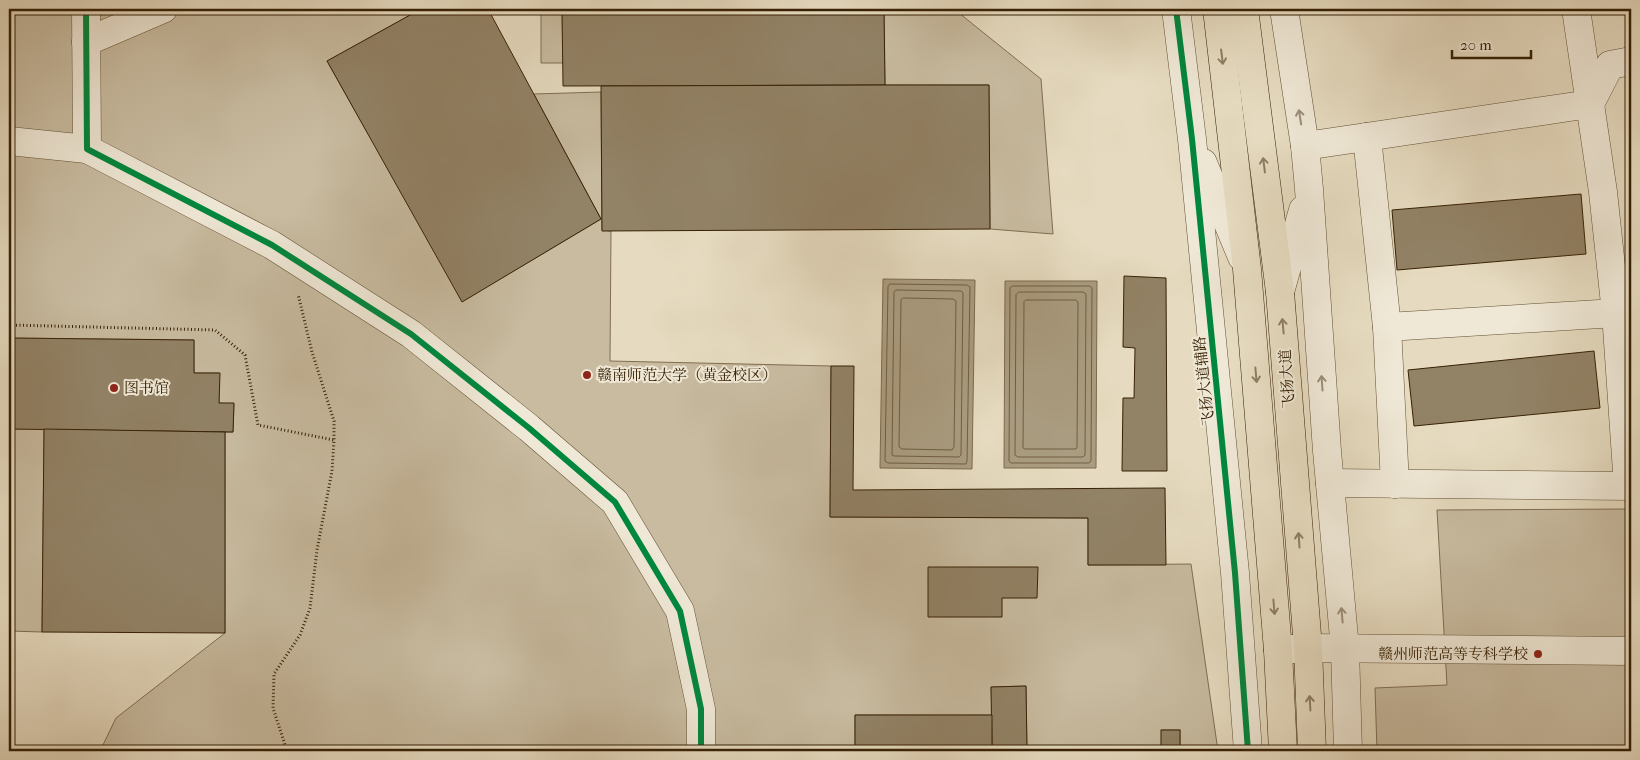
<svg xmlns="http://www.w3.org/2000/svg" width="1640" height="760" font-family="'IM FELL French Canon','Noto Serif SC',serif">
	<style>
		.green { fill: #c8bba0; stroke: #806e52 }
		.water { fill: #aa9c80; stroke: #7c6b4e }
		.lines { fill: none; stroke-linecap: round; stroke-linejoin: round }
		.shore { stroke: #705e42; stroke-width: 1 }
		.building { fill: #928266; stroke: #372104 }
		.minor-casing { stroke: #635033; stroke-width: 29 }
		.tertiary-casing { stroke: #635033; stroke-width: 29 }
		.primary-casing { stroke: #372104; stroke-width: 29 }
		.path { stroke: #372104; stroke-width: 3; stroke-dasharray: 1 2.5; stroke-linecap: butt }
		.minor { stroke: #efe8d6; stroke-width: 28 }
		.tertiary { stroke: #efe8d6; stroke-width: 28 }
		.primary { stroke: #e6dbc0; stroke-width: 28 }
		.cycleway-casing { stroke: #efe8d6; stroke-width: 9 }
		.cycleway { stroke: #00873e; stroke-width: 6 }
		.oneway { stroke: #8e7e62 }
		.oneway2 { stroke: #9c8e78 }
		.poi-dot { fill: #8f2418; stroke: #efe8d6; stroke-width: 2 }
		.labels { text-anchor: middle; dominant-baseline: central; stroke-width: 4; stroke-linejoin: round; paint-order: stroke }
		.poi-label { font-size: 15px; fill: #372104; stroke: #efe8d6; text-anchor: start }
		.street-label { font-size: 15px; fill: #372104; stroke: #efe8d6 }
	</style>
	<rect width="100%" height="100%" fill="#e6dbc0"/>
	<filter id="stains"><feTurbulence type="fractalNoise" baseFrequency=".004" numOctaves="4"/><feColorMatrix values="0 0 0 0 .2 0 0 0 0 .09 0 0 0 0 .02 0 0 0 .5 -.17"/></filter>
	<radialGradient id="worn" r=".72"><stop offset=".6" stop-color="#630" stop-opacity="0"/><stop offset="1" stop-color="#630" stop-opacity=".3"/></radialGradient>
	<g class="green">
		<polygon points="9,9 421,9 327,61 463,301 601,219 534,94 601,92 602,230 611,231 610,361 831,366 830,517 1088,518 1088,565 1191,564 1218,751 1180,751 1180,730 1162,730 1161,751 1027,751 1026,686 991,687 992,715 855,715 855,750 830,750 830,751 100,751 116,718 225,633 225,432 233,432 234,404 219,403 219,373 194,373 194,340 9,338"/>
		<polygon points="541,9 562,9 563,63 541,63"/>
		<polygon points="884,9 954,9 1041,79 1053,234 990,229 989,85 885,85"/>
		<polygon points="9,429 44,429 42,632 9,631"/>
		<polygon points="1631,509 1631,751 1377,751 1375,688 1447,685 1437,510"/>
	</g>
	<g class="water">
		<polygon points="883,279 975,280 972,469 880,468"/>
		<polygon points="1005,281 1097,281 1096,468 1004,468"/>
	</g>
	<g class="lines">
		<g class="shore">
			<polygon points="890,284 967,285 970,287 967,461 966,464 888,463 885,461 888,287"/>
			<polygon points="1013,286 1090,286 1092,288 1091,461 1089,463 1011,463 1009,461 1010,288"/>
			<polygon points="896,290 961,291 963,293 961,455 959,457 894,456 892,455 894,293"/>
			<polygon points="1019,292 1083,292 1086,294 1085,455 1083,457 1018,457 1015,455 1016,295"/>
			<polygon points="904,298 953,299 956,301 954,447 952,450 902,449 899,447 901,300"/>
			<polygon points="1026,300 1076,300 1078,302 1077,447 1076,449 1025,449 1023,448 1024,302"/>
		</g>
	</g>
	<g class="building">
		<polygon points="421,9 488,9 601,219 462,302 327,61"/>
		<polygon points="562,9 884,9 885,85 563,86"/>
		<polygon points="885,85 989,85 990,229 602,231 601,86"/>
		<polygon points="1581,194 1586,254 1397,270 1392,210"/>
		<polygon points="1124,276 1166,278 1167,471 1122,471 1123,398 1134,398 1135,348 1123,347"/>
		<polygon points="1631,294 1631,335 1620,295"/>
		<polygon points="9,338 194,340 194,373 220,373 219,403 234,403 233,432 9,429"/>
		<polygon points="1594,351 1600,408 1414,426 1408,370"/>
		<polygon points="831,366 854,366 853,490 1165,488 1166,565 1088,565 1088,518 830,517"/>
		<polygon points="44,429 225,432 225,633 42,632"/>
		<polygon points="928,567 1038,567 1037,598 1002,598 1002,617 928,617"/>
		<polygon points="1026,686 1027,751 992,751 991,687"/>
		<polygon points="855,715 992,715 992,751 830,751 830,750 855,750"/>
		<rect x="1161" y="730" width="19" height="21"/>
	</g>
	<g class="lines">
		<g class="minor-casing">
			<g id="minor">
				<polyline points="86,9 87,149 272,245 411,334 529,428 615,502 680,611 701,709 701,751"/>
				<polyline points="1576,9 1603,192 1616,313 1628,486"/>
				<polyline points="86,42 163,9"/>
				<polyline points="1367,137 1387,327 1395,484"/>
				<polyline points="9,141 87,149"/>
				<polyline points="1305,146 1590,104 1610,65 1631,61"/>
				<polyline points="1387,327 1616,313"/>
				<polyline points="1330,483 1631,486"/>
				<polyline points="1278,650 1308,648 1631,651"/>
			</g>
		</g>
		<g class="tertiary-casing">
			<g id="tertiary">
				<polyline points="1176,9 1192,139 1235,573 1248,751"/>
				<polyline points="1284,9 1305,146 1309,189 1327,451 1345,649 1348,751"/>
				<polyline points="1203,163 1242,257"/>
				<polyline points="1280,292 1303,210"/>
			</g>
		</g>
		<g class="primary-casing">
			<g id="primary">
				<polyline points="1217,9 1247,269 1278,650 1283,751"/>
				<polyline points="1244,9 1280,292 1308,648 1312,751"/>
			</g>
		</g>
		<g class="path">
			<polyline points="9,325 215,330 245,355 258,425 334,440"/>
			<polyline points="287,751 273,708 274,674 300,635 310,608 317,550 332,471 334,440 334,421 312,352 298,294"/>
		</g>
		<use href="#minor" class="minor"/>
		<use href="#tertiary" class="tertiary"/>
		<use href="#primary" class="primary"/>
		<g class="cycleway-casing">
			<g id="cycleway">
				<polyline points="86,9 87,149 272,245 411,334 529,428 615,502 680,611 701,709 701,751"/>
				<polyline points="1176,9 1192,139 1235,573 1248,751"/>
			</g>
		</g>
		<use href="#cycleway" class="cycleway"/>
	</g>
	<defs><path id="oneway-shaft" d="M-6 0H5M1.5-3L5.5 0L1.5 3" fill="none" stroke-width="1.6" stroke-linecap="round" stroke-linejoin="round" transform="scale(1.25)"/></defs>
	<g class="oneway">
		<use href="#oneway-shaft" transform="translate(1222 57) rotate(83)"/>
		<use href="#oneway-shaft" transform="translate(1264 165) rotate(-97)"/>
		<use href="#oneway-shaft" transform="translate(1283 326) rotate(-95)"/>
		<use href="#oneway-shaft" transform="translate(1256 375) rotate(85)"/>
		<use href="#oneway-shaft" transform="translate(1299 540) rotate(-94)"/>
		<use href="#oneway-shaft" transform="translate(1274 607) rotate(85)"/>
		<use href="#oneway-shaft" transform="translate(1310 703) rotate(-93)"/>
	</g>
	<g class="oneway2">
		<use href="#oneway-shaft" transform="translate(1300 117) rotate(-99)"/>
		<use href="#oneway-shaft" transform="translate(1322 383) rotate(-94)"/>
		<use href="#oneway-shaft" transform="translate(1342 615) rotate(-95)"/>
	</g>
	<g class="poi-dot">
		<circle cx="587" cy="375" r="5"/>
		<circle cx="114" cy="388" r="5"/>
		<circle cx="1538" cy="654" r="5"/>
	</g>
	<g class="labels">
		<g class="poi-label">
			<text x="597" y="375">赣南师范大学（黄金校区）</text>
			<text x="124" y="388">图书馆</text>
			<text x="1528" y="654" text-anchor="end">赣州师范高等专科学校</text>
		</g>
		<g class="street-label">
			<text transform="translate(1287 379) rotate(-94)">飞扬大道</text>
			<text transform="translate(1204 381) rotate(-96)">飞扬大道辅路</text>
		</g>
	</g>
	<rect width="1640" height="760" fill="none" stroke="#e6dbc0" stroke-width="30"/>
	<rect x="10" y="10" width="1620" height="740" fill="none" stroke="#372104" stroke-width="2.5"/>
	<rect x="15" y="15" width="1610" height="730" fill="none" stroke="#372104"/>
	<path d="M1452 50v8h79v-8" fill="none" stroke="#372104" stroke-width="2.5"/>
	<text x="1460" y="50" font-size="15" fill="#372104" stroke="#efe8d6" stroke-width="4" paint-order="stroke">20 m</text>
	<rect width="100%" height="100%" filter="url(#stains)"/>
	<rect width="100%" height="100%" fill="url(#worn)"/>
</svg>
